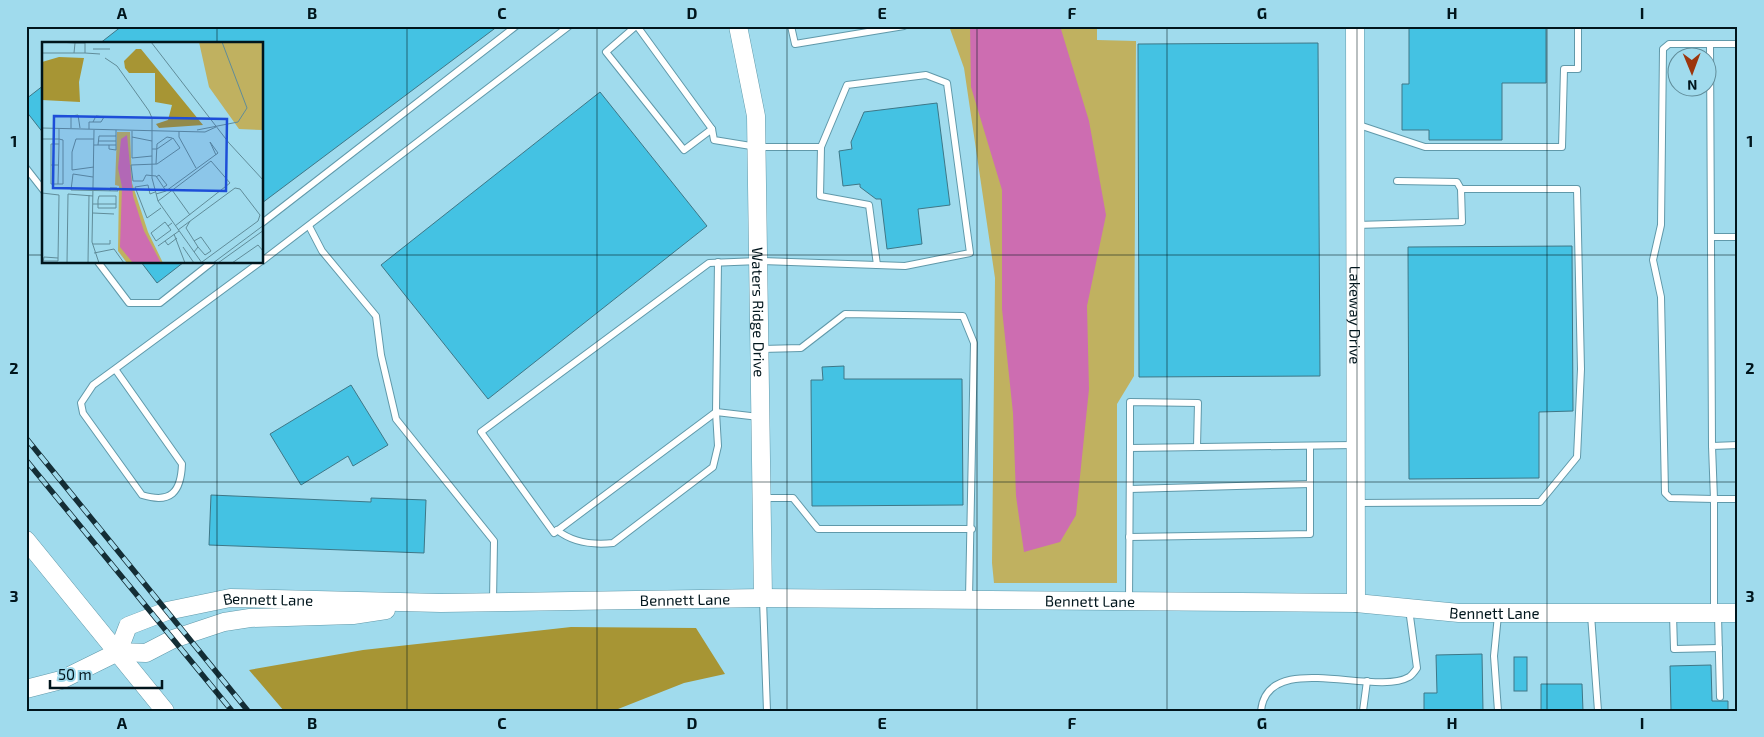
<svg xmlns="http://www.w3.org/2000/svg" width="1764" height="737" font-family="'Exo 2',sans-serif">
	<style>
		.green { fill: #c0b160 }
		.forest { fill: #a79534 }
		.water { fill: #cd6db1 }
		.building { fill: #44c2e3; stroke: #3e7787 }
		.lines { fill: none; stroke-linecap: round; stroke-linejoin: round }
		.lane-casing { stroke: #6099aa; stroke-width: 8 }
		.secondary-casing { stroke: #6099aa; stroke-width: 19 }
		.lane { stroke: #fff; stroke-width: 6 }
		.secondary { stroke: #fff; stroke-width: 18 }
		.rail-casing { stroke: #142e36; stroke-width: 5.5 }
		.rail { stroke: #a0dbed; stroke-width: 4; stroke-dasharray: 11; stroke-linecap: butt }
		.grid { fill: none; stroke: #00151c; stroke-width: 1; stroke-opacity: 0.55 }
		.labels { text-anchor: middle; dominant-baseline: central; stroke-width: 5; stroke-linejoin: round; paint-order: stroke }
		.street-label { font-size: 15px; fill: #00151c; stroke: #a0dbed }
		.inset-road { fill: none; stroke: #608c99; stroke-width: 1 }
		.view { fill: #1d4ed8; fill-opacity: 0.15; stroke: #1d4ed8; stroke-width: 2.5 }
		.inset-edge { fill: none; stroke: #00151c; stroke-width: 2.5 }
		.neatline { fill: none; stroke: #00151c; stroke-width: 2 }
		.grid-label { font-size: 16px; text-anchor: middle; font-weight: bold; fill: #00151c }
	</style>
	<rect width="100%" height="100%" fill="#a0dbed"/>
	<polygon class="green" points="949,26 1097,26 1097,40 1136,41 1134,376 1117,404 1117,583 994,583 992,563 995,278 964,68"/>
	<polygon class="forest" points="571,627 696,628 725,674 684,683 613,711 284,711 249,670 363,650"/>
	<polygon class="water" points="970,26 1060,26 1089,121 1106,215 1087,306 1089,389 1076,515 1060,542 1024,552 1016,496 1013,413 1002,309 1002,190 971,87"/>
	<g class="building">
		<polygon points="122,26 498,26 262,203 262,44 99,44"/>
		<polygon points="1409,26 1546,26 1546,83 1502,83 1502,140 1429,140 1429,130 1402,130 1402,84 1409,84"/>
		<polygon points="1318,43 1320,376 1139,377 1138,44"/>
		<polygon points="44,85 44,134 26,111 26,99"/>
		<polygon points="600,92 707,226 488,399 381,265"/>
		<polygon points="937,103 950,205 918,209 922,244 887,249 881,199 876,199 860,187 860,184 843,186 839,151 852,149 851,142 864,112"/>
		<polygon points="1572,246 1573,411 1539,412 1539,478 1409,479 1408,247"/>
		<polygon points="141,262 184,262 157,283"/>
		<polygon points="844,366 844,379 962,379 963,505 812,506 811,380 823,380 822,367"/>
		<polygon points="351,385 388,445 353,466 348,456 301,485 270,434"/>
		<polygon points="211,495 371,502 371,498 426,500 424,553 209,545"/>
		<polygon points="1482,654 1483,711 1424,711 1424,693 1437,693 1436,655"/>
		<rect x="1514" y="657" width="13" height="34"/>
		<polygon points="1711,665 1712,701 1728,701 1728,711 1671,711 1670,666"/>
		<polygon points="1541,684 1582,684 1583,711 1541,711"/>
	</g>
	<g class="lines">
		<g class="lane-casing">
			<g id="lane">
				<polyline points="636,26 606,52 684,150 712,129"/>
				<polyline points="637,26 712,129 714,140 757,147 821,147 847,85 926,75 947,83 970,253 905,266 759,261 709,263 481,432 554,533 716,412 759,417"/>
				<polyline points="791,26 795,44 904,26"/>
				<polyline points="1710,44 1712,446"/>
				<polyline points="1356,124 1425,147 1562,147 1564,69 1578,69 1578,26"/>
				<polyline points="821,147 820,196 869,205 877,265"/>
				<polyline points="26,168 44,191"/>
				<polyline points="1397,181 1457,182 1461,189"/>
				<polyline points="262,223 516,26"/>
				<polyline points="1356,225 1462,222 1461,189 1577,189 1581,369 1577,457 1540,502 1356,503"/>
				<polyline points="309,226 322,251 376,316 381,355 396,419 494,541 493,601"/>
				<polyline points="1711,237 1738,237"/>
				<polyline points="262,261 569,26"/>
				<polyline points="98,262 129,303 160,303 212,262"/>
				<polyline points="760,349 801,348 845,314 963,316 974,343 969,598"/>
				<path d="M 115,369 L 182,464 C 181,492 171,504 142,495 L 83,413 L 81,403 L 93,385 L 115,369 L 260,262"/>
				<polyline points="1738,445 1712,446 1714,499 1738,499"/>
				<polyline points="1130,448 1130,402 1198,403 1197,447"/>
				<polyline points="1130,489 1310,484"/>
				<polyline points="763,498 793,498 818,529 972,529"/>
				<path d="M 557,530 C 573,543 593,545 613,543 L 713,467 L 718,446 L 716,412 L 718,262"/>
				<polyline points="1129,537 1310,534 1310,446"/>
				<polyline points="763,600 767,711"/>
				<polyline points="1129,601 1130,448 1354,445"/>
				<polyline points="1714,612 1714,499 1670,498 1665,493 1661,297 1653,260 1661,225 1663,49 1669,44 1738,44"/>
				<polyline points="1673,614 1674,649 1719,648"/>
				<polyline points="1591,615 1598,711"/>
				<polyline points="1718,615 1720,697"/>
				<path d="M 1261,711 C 1267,649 1374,697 1409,677 C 1412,675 1415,671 1417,668 L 1409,609"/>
				<polyline points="1363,711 1367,681"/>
				<polyline points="1498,711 1494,656 1498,615"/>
			</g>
		</g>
		<g class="secondary-casing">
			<g id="secondary">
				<path id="s1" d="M 738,26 L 756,116 L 763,598"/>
				<path id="s2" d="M 1355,26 L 1356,603"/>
				<polyline points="26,540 165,711"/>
				<path id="s3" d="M 118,652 L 128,626 L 167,611 L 230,598 L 441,603 L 763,598 L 1356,603 L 1459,613 L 1738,613"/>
				<polyline points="26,689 61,680 118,652 146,653 173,639 224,622 250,618 353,615 386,610"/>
			</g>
		</g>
		<use href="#lane" class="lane"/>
		<use href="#secondary" class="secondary"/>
		<g class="rail-casing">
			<g id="rail">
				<polyline points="26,438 248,711"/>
				<polyline points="26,460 232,711"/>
			</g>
		</g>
		<use href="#rail" class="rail"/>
	</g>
	<path class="grid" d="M 217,26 L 217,44M 407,26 L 407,711M 597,26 L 597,711M 787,26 L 787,711M 977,26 L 977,711M 1167,26 L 1167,711M 1357,26 L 1357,711M 1547,26 L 1547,711M 26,255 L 44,255M 262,255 L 1738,255M 217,262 L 217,711M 26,482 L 1738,482"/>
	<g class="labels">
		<g class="street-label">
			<text stroke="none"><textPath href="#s1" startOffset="288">Waters Ridge Drive</textPath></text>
			<text stroke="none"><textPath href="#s2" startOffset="289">Lakeway Drive</textPath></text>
			<text stroke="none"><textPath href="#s3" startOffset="589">Bennett Lane</textPath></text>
			<text stroke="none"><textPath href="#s3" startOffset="172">Bennett Lane</textPath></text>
			<text stroke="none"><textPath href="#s3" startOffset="994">Bennett Lane</textPath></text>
			<text stroke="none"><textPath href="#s3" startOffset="1399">Bennett Lane</textPath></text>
		</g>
	</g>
	<g transform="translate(42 42)">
		<rect width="221" height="221" fill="#a0dbed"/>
		<path d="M 157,0 L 221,0 L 221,88 L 197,87 L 167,45 ZM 75,90 L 88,90 L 90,141 L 106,190 L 121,221 L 85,221 L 76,209 L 77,144 L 73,143 Z" fill="#c0b160"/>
		<path d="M 94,7 L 99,7 L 161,83 L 117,86 L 114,82 L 126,78 L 130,63 L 113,60 L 113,31 L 87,31 L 83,26 L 82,19 ZM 17,15 L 42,16 L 37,40 L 38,60 L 0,58 L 0,20 Z" fill="#a79534"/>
		<path d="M 85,93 L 91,154 L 102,189 L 119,221 L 91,221 L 78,205 L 80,145 L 76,126 L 79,97 Z" fill="#cd6db1"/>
		<path class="inset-road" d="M 16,0 L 33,1M 43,0 L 43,11 L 58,12M 52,0 L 76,0M 109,0 L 187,101 L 222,139M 51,7 L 68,7M 0,11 L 43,11M 32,11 L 33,1 L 43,1M 63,16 L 75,24 L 107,69 L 110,76 L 110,136 L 116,159 L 160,221M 0,86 L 163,90 L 174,85M 29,86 L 29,74 L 36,73 L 38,86M 47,87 L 47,80 L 59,80 L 62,75 L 54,74 L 51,80M 52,88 L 50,200 L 57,221M 155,88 L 196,80 L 205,66 L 180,0M 90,89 L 90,116 L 110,114M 137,89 L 137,95 L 154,126M 90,95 L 110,99M 0,97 L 17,97 L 17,102 L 9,102 L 9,123 L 17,123M 56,99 L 74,99M 52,103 L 74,103 L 74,88M 56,103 L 57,94 L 74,94M 67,103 L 67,107 L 74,108 L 74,103M 110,107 L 115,107 L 131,96 L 138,106 L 115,122 L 89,123 L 91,139 L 101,139 L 104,133 L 114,134 L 124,149 L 114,152M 114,122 L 115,102 L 125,95 L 130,96M 9,123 L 9,142 L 21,142 L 21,98 L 17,97 L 17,86M 52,125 L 30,128 L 30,110 L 34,97 L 52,97M 51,135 L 31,132 L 29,148 L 76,149 L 75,146 L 68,146 L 68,149M 114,135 L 117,133 L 125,143 L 122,145M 16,142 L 17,102M 130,148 L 148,173M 124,149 L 176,111 L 168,100 L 174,113M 113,150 L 108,152 L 106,143 L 93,145 L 105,176 L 119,166M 0,151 L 17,153 L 16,219 L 2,219M 116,159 L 169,119 L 188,141 L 133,184M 51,162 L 74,162 L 74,154 L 57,154 L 56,158 L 56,166 L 74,166 L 74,162M 51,171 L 72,172M 148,179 L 144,186 L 156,205 L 152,210M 126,184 L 129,188 L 114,199 L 109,191 L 123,180 L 126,184 L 130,181M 136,188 L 193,146 L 198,147 L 218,173 L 216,179 L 160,220M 132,192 L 143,221M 123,199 L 126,203 L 135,196M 152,199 L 159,195 L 169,209 L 163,213 L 156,205M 51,202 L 68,202 L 68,198M 116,204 L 137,189M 141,205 L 152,221M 52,211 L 72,207 L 82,221M 1,221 L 2,215 L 16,216M 25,221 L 26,152 L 51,154M 46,221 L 47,153M 171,221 L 222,183M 176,221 L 222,188M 190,221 L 216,203 L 222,210"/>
		<path class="view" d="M 12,74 L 185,77 L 184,149 L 11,146 Z"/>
		<rect width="221" height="221" class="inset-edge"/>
	</g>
	<rect width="1764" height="737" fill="none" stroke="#a0dbed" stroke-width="55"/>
	<g transform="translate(1692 72) rotate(179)"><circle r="24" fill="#a0dbed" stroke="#608c99"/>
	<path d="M0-4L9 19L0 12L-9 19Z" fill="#9c360d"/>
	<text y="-8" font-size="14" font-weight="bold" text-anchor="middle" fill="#00151c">N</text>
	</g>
	<path d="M50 680v8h112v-8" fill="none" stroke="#00151c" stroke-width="2.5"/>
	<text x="58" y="680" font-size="15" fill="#00151c" stroke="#a0dbed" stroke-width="4" paint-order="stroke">50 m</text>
	<rect x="28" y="28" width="1708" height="682" class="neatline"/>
	<g class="grid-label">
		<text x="122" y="19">A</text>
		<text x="312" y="19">B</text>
		<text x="502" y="19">C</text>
		<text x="692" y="19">D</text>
		<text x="882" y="19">E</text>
		<text x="1072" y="19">F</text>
		<text x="1262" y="19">G</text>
		<text x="1452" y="19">H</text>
		<text x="1642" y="19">I</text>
		<text x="14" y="147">1</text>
		<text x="1750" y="147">1</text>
		<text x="14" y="374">2</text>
		<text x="1750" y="374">2</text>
		<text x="14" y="602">3</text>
		<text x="1750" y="602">3</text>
		<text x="122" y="729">A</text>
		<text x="312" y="729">B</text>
		<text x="502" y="729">C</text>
		<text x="692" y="729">D</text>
		<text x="882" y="729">E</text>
		<text x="1072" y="729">F</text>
		<text x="1262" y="729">G</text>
		<text x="1452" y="729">H</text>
		<text x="1642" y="729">I</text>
	</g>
</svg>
